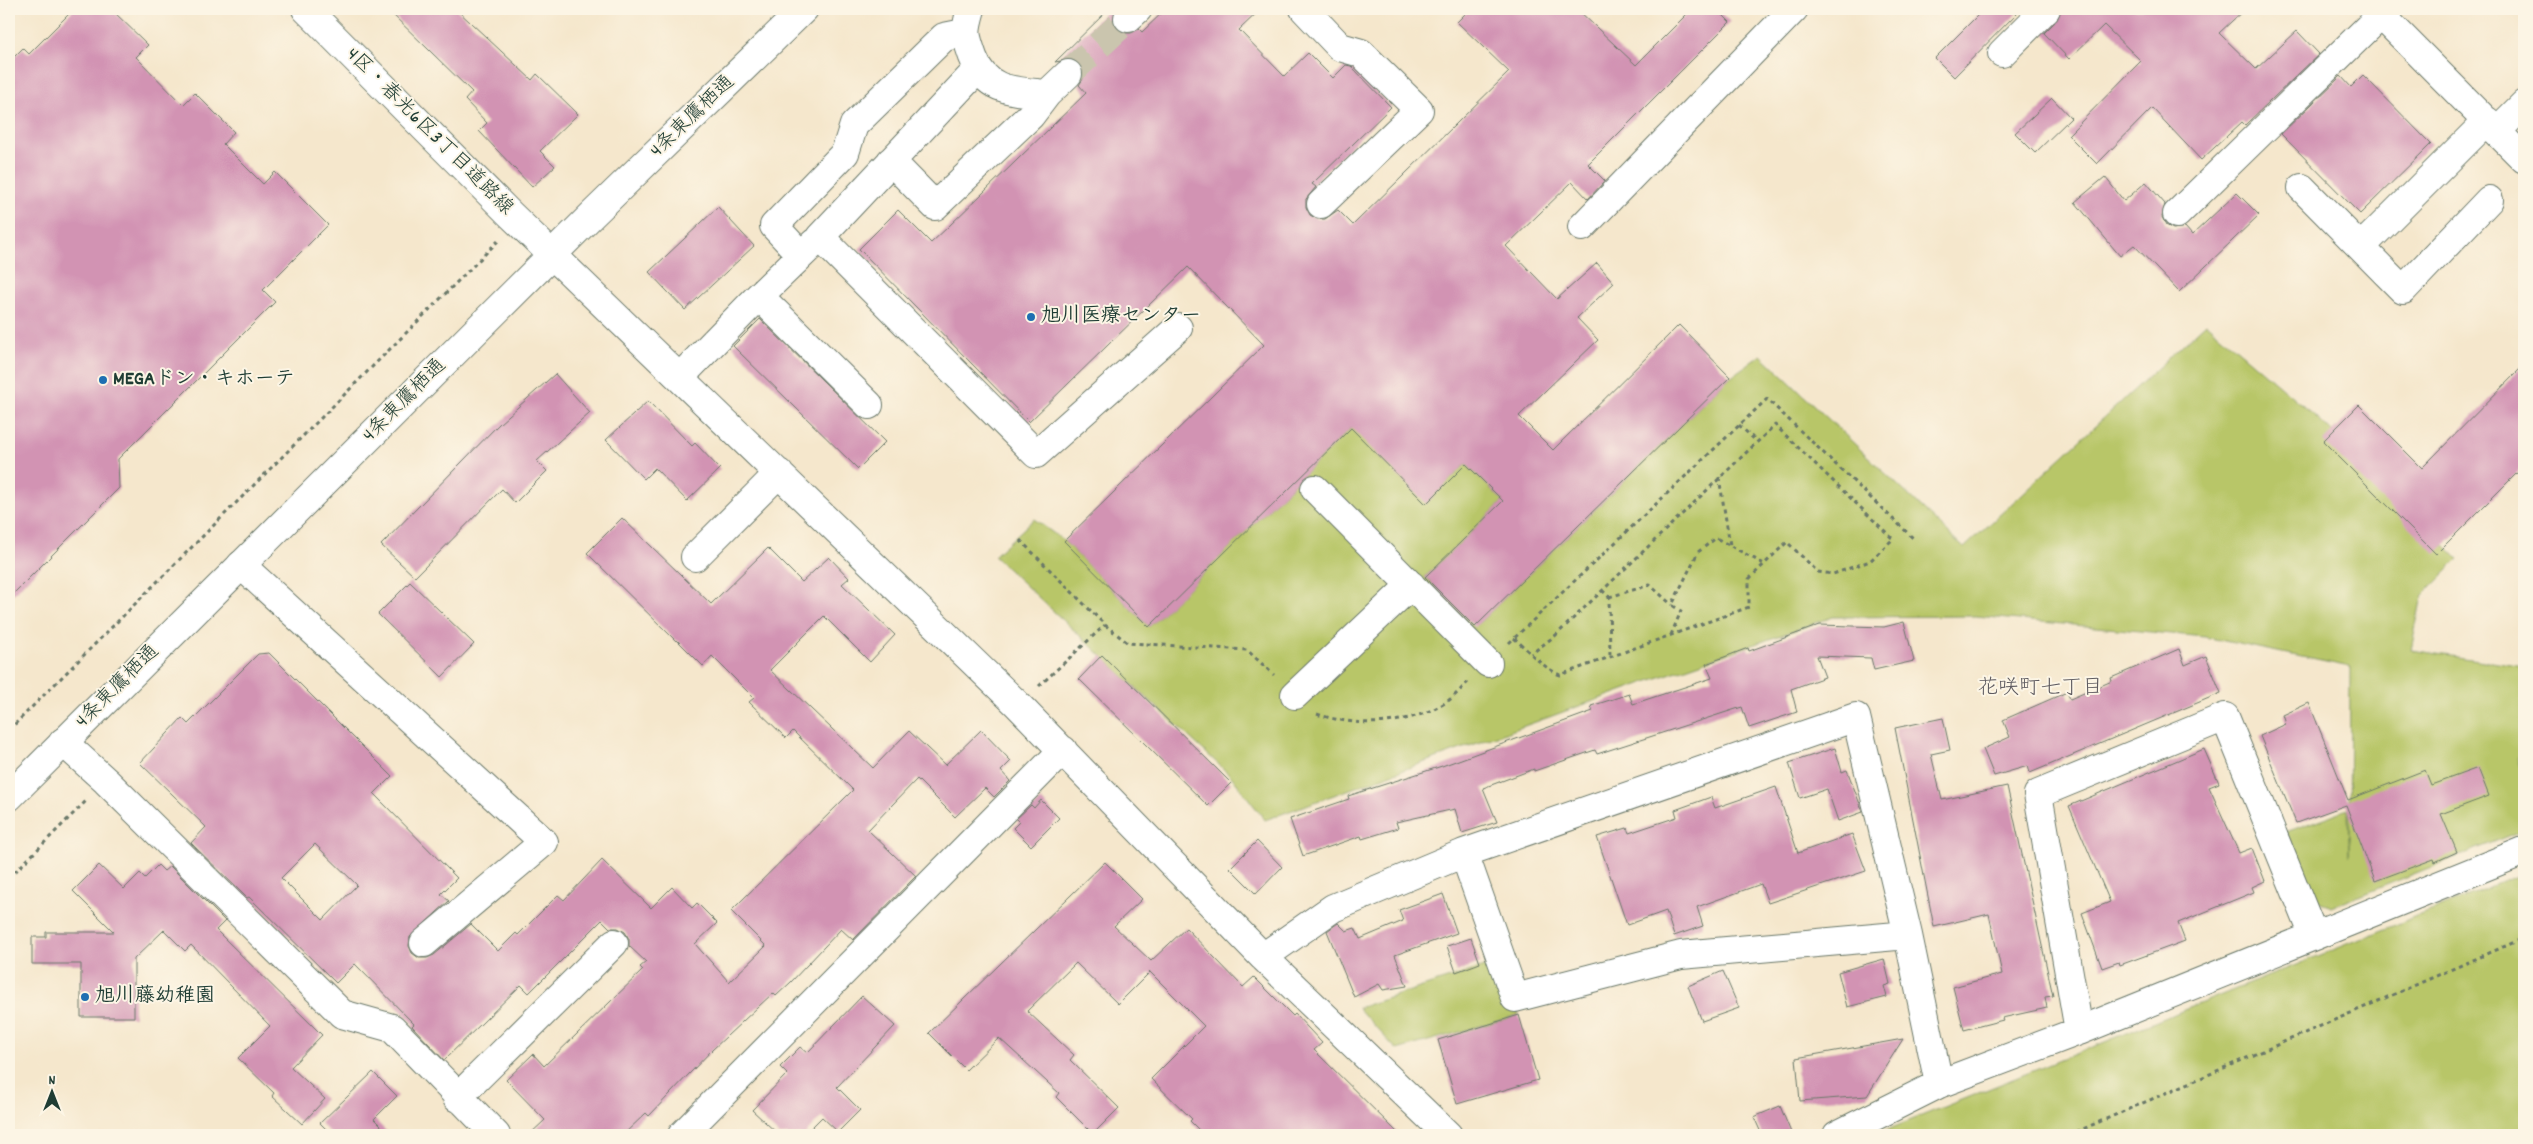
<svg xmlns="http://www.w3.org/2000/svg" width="2533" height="1144" viewBox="0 0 2533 1144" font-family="Dekko,'Klee One',sans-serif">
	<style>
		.green { fill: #b8c668; stroke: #6c824e }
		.building { fill: #d293b3; fill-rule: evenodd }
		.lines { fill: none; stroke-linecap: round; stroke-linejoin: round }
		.minor-tunnel { stroke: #cac5ae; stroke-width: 28; stroke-dasharray: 28 14; stroke-linecap: butt }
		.minor-casing { stroke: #6a7869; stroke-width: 30 }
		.highway-casing { stroke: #6a7869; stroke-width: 30 }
		.path { stroke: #6a7869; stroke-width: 3; stroke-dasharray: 4 4; stroke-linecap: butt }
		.minor { stroke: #fff; stroke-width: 28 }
		.highway { stroke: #fff; stroke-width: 28 }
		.poi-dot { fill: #1f6fb2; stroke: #fcf5e5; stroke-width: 2 }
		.labels { text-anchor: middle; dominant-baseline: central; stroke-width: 4; stroke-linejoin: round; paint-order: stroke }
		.street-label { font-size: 20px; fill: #1f3d34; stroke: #fcf5e5 }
		.poi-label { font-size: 20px; font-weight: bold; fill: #1f3d34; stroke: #fcf5e5; text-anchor: start }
		.neighbourhood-label { font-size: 21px; fill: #5e5b60; stroke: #fcf5e5 }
	</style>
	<rect width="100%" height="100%" fill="#fcf5e5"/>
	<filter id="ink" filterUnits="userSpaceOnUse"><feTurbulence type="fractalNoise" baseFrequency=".02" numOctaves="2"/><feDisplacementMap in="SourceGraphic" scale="10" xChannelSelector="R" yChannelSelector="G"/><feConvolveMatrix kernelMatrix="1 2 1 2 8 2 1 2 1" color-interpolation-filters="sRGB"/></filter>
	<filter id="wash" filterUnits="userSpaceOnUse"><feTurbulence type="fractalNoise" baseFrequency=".0096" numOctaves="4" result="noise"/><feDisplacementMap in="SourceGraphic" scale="20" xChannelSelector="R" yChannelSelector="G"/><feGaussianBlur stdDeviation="1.12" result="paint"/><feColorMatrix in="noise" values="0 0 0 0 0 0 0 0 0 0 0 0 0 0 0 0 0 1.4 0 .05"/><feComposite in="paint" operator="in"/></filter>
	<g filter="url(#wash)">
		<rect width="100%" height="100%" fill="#f5e7cc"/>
		<path class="green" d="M2206 323 2323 423 2459 559 2422 596 2411 650 2524 667V754L2518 758 2524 773V830L2331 907 2316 899 2286 832 2348 809 2349 856 2350 667 2205 637 1976 616 1833 617 1657 678 1265 820 1231 776 994 556 1034 519 1064 541 1149 627 1363 416 1426 503 1466 464 1503 501 1425 577 1474 628 1730 377 1761 355 1964 548Z
			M2524 873V1135H1878L1894 1127Z
			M1502 961 1519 1015 1397 1050 1358 1008Z"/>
		<g id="blocks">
			<path class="building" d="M74 9H111L148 45 136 57 183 105 195 93 234 132 223 144 263 184 275 172 328 225 263 290 275 302 118 459 119 488 9 598V62L23 48 29 54Z
				M387 9H456L532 80 537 74 578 114 540 151 555 166 532 187 479 131 487 123 465 100 472 92Z
				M1109 9H1116L1113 21 1116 28 1123 33H1131L1139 29 1142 32 1166 9H1261L1239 30 1284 76 1308 53 1333 78 1346 65 1351 66 1391 107 1312 184 1316 187 1306 199V207L1310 215 1317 219H1325L1338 210 1353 225 1509 72 1457 22 1470 9H1577L1636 65 1692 9H1717L1730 22 1588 164 1605 181 1588 199 1572 182 1506 246 1557 299 1597 263 1614 283 1577 318 1598 340 1519 416 1553 450 1679 325 1730 377 1475 627 1425 577 1503 501 1466 464 1426 504 1351 428 1149 627 1064 541 1264 345 1188 267 1029 422 859 249 898 210 931 243 949 226 1086 93 1079 85 1083 79V71L1079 63 1072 59 1055 62Z
				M1984 9H2024H2021L1954 77 1935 58Z
				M2061 9H2245L2219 33 2256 69 2297 31 2319 54 2245 125 2242 122 2201 160 2152 108 2097 164 2068 135 2141 61 2104 25 2069 59 2044 33 2057 20Z
				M2363 75 2431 144 2360 214 2281 134 2341 76 2351 87Z
				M2052 98 2071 118 2035 153 2015 133Z
				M2105 177 2124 201 2146 182 2165 204 2162 217 2166 225 2173 229 2185 227 2192 235 2237 193 2259 215 2179 292 2134 245 2120 256 2075 202Z
				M718 207 754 246 685 310 649 272Z
				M760 319 885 442 858 469 733 346Z
				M2524 365V466L2436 554 2323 441 2359 405 2422 468Z
				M555 374 590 413 537 461 547 471 515 503 502 489 415 577 381 545 499 424Z
				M648 401 692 446 695 443 720 469 687 501 655 468 644 479 606 440Z
				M622 518 711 604 768 548 802 582 829 557 849 578 842 584 895 635 870 662 824 616 770 670 873 768 909 731 945 765 981 730 1011 761 1001 771 1010 781 994 797 985 788 955 817 917 779 868 830 916 876 853 940 841 929 791 982 776 996 773 993 712 1050 649 1116 646 1113 623 1135H529L545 1120 506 1080 533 1054 544 1066 643 970 640 967 646 962 629 946V939L625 932 618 928H610L602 920 529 993 521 985 444 1060 412 1026 414 1024 355 964 336 983 249 897 247 898 191 843 206 827 140 763 182 718 188 724 258 654 269 653 392 776 374 794 457 878 441 894 449 901 410 937 409 946 412 953 419 958H427L434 955 471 924 498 951 516 933 518 935 558 895 564 900 602 860 651 908 672 887 692 908 697 903 717 923 695 944 729 982 766 946 731 911 853 790 793 731 786 738 749 702 754 698 712 656 703 666 677 640 676 641 587 553ZM315 844 357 885 323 920 281 878Z
				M410 582 474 644 442 677 378 614Z
				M1904 622 1914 661 1874 670 1871 658 1817 656 1825 677 1791 689 1797 712 1749 728 1742 707 1597 754 1595 750 1534 771V769L1483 788 1497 822 1462 833 1455 809 1396 822 1398 828 1362 839 1361 836 1303 856 1290 819 1349 799 1348 796 1442 766 1593 711 1591 706 1629 694 1633 704 1712 678 1706 664 1748 648 1749 651 1820 625 1884 627Z
				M2179 649 2185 665 2206 656 2221 693 2030 773 2028 766 1994 776 1983 749 2010 737 2003 720 2067 692 2070 699 2112 681 2111 678Z
				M1102 655 1231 783 1208 806 1079 679Z
				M2309 703 2348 800 2425 770 2431 785 2478 768 2489 796 2441 814 2457 852 2435 862 2434 859 2375 881 2346 805 2296 823 2260 736 2286 724 2283 715Z
				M1943 718 1950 750 1931 754 1942 800 2007 786 2053 996 2045 997 2047 1008 2002 1018 2003 1020 1964 1030 1953 987 2002 974 1989 914 1934 927 1895 728Z
				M1835 748 1842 772 1847 770 1863 812 1838 821 1827 789 1800 798 1789 763Z
				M2204 749 2219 783 2209 787 2239 853 2252 848 2265 881 2252 887 2254 892 2178 923 2185 941 2120 965 2119 962 2102 968 2082 913 2110 902 2069 806Z
				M1776 787 1798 853 1852 834 1866 871 1768 903 1761 884 1697 907 1703 926 1674 936 1666 911 1627 925 1597 837 1627 828 1629 833 1677 817 1675 810 1711 797 1715 808Z
				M1041 800 1059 818 1031 846 1013 828 1019 822 1016 819 1031 805 1034 808Z
				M1257 841 1282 867 1256 894 1230 868Z
				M1105 862 1142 899 1114 926 1151 961 1186 928 1243 987 1254 977 1293 1016 1295 1014 1322 1043 1314 1050 1400 1135H1204L1190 1121 1192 1119 1151 1079 1204 1026 1150 972 1118 1004 1076 963 1027 1011 1074 1055 1070 1060 1119 1108 1093 1134 1056 1097 1059 1093 999 1038 966 1070 929 1033Z
				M99 865 124 889 140 873 145 878 158 865 164 871 170 866 225 921 216 930 322 1035 291 1067 325 1099 302 1124 272 1096 274 1093 238 1058 270 1026 191 945 185 951 164 930 134 959V1017H81V964H32V937H46V932H114L73 891Z
				M1443 894 1457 933 1395 955 1407 986 1383 990 1379 984 1354 997 1327 931 1338 923 1346 931 1355 928 1360 939 1403 921 1399 910Z
				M1471 938 1480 963 1456 972 1447 946Z
				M1884 959 1890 984 1884 986 1887 997 1847 1007 1838 972Z
				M1723 971 1739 1008 1702 1021 1688 986Z
				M862 996 895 1026 837 1087 860 1110 838 1132 822 1117 804 1135H779L752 1110 787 1074 780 1067 800 1047 807 1053Z
				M1519 1015 1538 1080 1457 1104 1438 1040Z
				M1903 1039 1867 1096 1800 1101 1796 1058Z
				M373 1072 397 1096 374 1119 390 1135H332L320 1123Z
				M1780 1106 1792 1135H1762L1754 1117Z"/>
		</g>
	</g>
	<g filter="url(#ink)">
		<use href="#blocks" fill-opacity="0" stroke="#6a7869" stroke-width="1"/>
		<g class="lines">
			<path class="minor-tunnel" d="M1068 74 1128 18"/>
			<g class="minor-casing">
				<path id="minor" d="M306 9 510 214 1018 705 1263 957 1448 1135
					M971 9C964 33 965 34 973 57 986 92 1014 91 1047 94L1068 74
					M1304 9 1340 47 1361 53 1419 110 1321 204
					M2375 9 2524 159
					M1128 18 1138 9
					M2002 53 2046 9
					M978 69 820 237 1036 454 1178 328
					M2497 131 2524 104
					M891 161 935 206 1031 115 1047 94
					M2302 188 2403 290 2489 200
					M2177 214 2381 15
					M1582 227 1794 9
					M2361 247 2487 121
					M801 255 774 226 845 153 854 125 944 37 964 33
					M759 296 814 243
					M680 377 759 296 869 405
					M1315 489 1488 663
					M695 557 779 473
					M241 565 544 842 424 943
					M1295 695 1411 585
					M63 742 106 781 342 1014 392 1028 496 1135
					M1464 853 1515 998 1681 955 1908 935
					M1263 957 1333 908 1464 853 1856 717 1908 935 1939 1084
					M2079 1031 2038 794 2225 717 2314 936
					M457 1098 614 943
					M682 1135 1063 750
					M1837 1135 1939 1084 2079 1031 2524 851"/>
			</g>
			<g class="highway-casing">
				<path id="highway" d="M9 797 593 214 804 9"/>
			</g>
			<path class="path" d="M1739 425 1756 441
				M1719 477 1730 545
				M1020 540 1105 625 1128 643 1247 650 1274 675
				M1602 590 1609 597 1610 658
				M1609 597 1650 585 1672 605
				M1671 635 1681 611 1672 605 1698 552 1716 538 1764 564
				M1514 638C1529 651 1542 667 1560 675L1749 607V579L1787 542 1818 572 1833 574 1870 561 1893 539 1775 425 1556 635 1531 654
				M1509 643 1767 399 1914 539
				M1039 686 1105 625
				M1317 714C1358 728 1407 726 1445 703 1453 698 1461 689 1468 682
				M9 730 498 241
				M9 878 86 801
				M2069 1135 2524 938"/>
			<use href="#minor" class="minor"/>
			<use href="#highway" class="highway"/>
		</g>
	</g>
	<g class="poi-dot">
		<circle cx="1031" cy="317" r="5"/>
		<circle cx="103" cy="380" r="5"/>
		<circle cx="85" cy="997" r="5"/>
	</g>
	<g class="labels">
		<g class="street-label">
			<text transform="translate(693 117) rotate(-44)">4条東鷹栖通</text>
			<text transform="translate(429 132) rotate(45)">4区・春光6区3丁目道路線</text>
			<text transform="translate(405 401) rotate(-45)">4条東鷹栖通</text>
			<text transform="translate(118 687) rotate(-45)">4条東鷹栖通</text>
		</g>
		<g class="poi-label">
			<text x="1041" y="317">旭川医療センター</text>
			<text x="113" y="380">MEGAドン・キホーテ</text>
			<text x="95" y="997">旭川藤幼稚園</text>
		</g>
		<g class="neighbourhood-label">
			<text x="2040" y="689">花咲町七丁目</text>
		</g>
	</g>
	<rect width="2533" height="1144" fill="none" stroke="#fcf5e5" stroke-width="30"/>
	<g transform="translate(52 1092)" stroke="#fcf5e5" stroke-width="4" paint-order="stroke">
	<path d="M0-4L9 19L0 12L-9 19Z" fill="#1f3d34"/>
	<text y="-8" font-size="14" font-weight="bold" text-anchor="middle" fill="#1f3d34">N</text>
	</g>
</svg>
